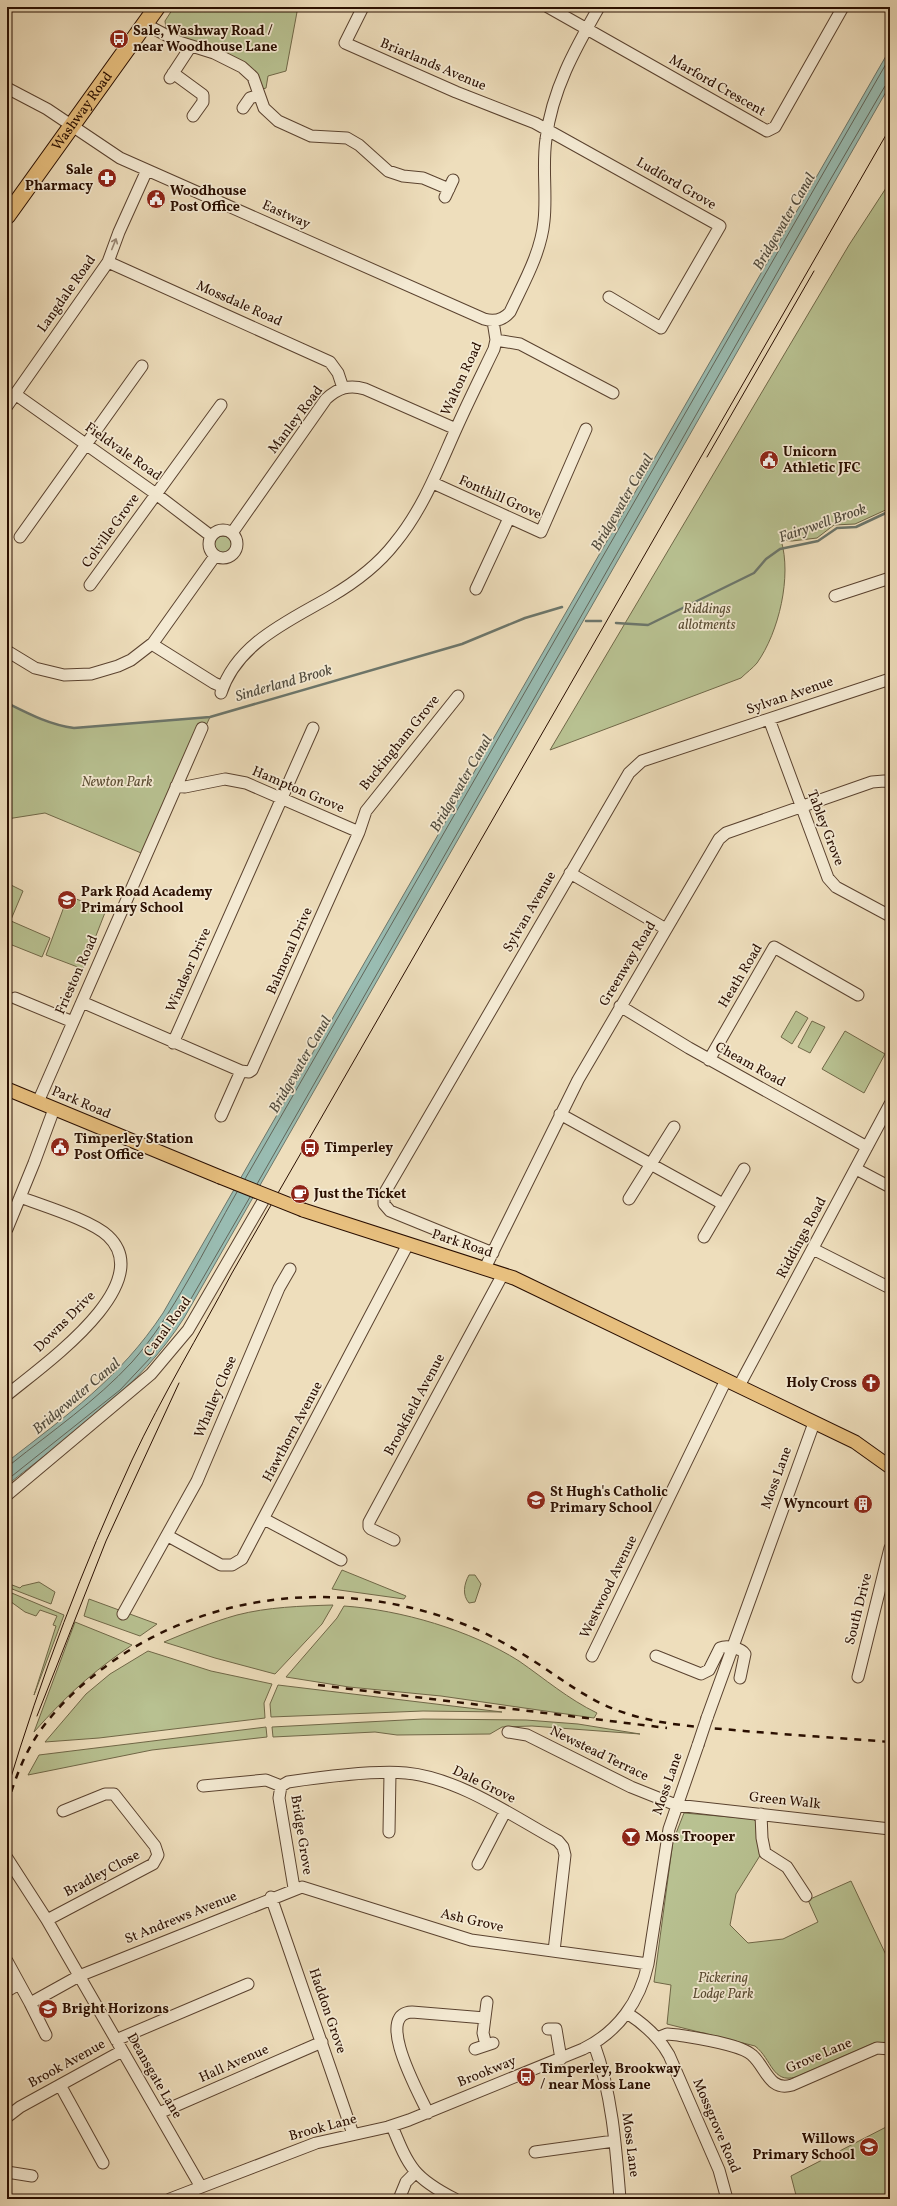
<svg xmlns="http://www.w3.org/2000/svg" width="897" height="2206" viewBox="0 0 897 2206" font-family="Vollkorn,serif">
	<style>
		.green { fill: #b8c191; stroke: #706848 }
		.water { fill: #99bcb2; stroke: #6c766b }
		.lines { fill: none; stroke-linecap: round; stroke-linejoin: round }
		.shore { stroke: #616559; stroke-width: 1 }
		.stream { stroke: #6c766b; stroke-width: 2.5 }
		.minor-casing { stroke: #5a422f; stroke-width: 13 }
		.major-casing { stroke: #290e00; stroke-width: 15 }
		.highway-casing { stroke: #290e00; stroke-width: 18 }
		.minor { stroke: #f4ead3; stroke-width: 11 }
		.major { stroke: #e7bf7e; stroke-width: 13 }
		.highway { stroke: #e7bf7e; stroke-width: 16 }
		.tram { stroke: #290e00; stroke-width: 1 }
		.rail { stroke: #290e00; stroke-width: 2.5; stroke-dasharray: 7 7; stroke-linecap: butt }
		.minor-bridge-casing { stroke: #5a422f; stroke-width: 13; stroke-linecap: butt }
		.major-bridge-casing { stroke: #290e00; stroke-width: 15; stroke-linecap: butt }
		.minor-bridge { stroke: #f4ead3; stroke-width: 11 }
		.major-bridge { stroke: #e7bf7e; stroke-width: 13 }
		.oneway { stroke: #998774 }
		.labels { text-anchor: middle; dominant-baseline: central; stroke-width: 3.5; stroke-linejoin: round; paint-order: stroke }
		.poi-label { font-size: 14px; font-weight: bold; fill: #290e00; stroke: #f4ead3; text-anchor: start }
		.street-label { font-size: 14px; fill: #290e00; stroke: #f4ead3 }
		.park-label { font-size: 14px; font-style: italic; fill: #5b4d33; stroke: #f4ead3 }
		.water-label { font-size: 15px; font-style: italic; fill: #504b3e; stroke: #f4ead3 }
	</style>
	<rect width="100%" height="100%" fill="#eedebc"/>
	<filter id="stains"><feTurbulence type="fractalNoise" baseFrequency=".005" numOctaves="4"/><feColorMatrix values="0 0 0 0 .2 0 0 0 0 .09 0 0 0 0 .02 0 0 0 .5 -.17"/></filter>
	<radialGradient id="worn" r=".72"><stop offset=".6" stop-color="#630" stop-opacity="0"/><stop offset="1" stop-color="#630" stop-opacity=".3"/></radialGradient>
	<path class="green" d="M174 7H287L297 12 286 71 268 76 266 88 260 90 252 70 178 37 166 29 165 21Z
		M888 185 890 508 855 524 834 525 817 538 792 541 781 540C792 576 779 632 757 663 753 668 746 673 741 678L550 750 849 245Z
		M214 545a9 9 0 1 1 18 0a9 9 0 1 1-18 0Z
		M7 703C29 714 50 725 74 728L210 717 146 855 45 813 7 819Z
		M7 883 23 891 7 929Z
		M68 896 106 910 83 969 46 955Z
		M11 921 50 938 42 957 7 943V931Z
		M796 1011 808 1018 792 1044 781 1037Z
		M812 1021 825 1027 810 1053 798 1047Z
		M845 1031 885 1054 864 1093 822 1069Z
		M342 1570 406 1596 404 1599 332 1589Z
		M469 1575H475L481 1584 475 1602 469 1603C462 1595 464 1584 469 1575Z
		M39 1582 55 1592 51 1604 7 1587V1583L20 1588 22 1586Z
		M7 1591 64 1615 34 1695 56 1626 53 1625 57 1616 40 1610 36 1616 25 1612 7 1599Z
		M89 1599 157 1624 140 1636 84 1616Z
		M333 1605 322 1624 275 1674 215 1658 164 1642C188 1632 212 1622 237 1615 268 1607 301 1606 333 1605Z
		M344 1606C401 1610 470 1630 519 1661 545 1679 568 1699 597 1713L594 1718 441 1696 349 1687 286 1677 337 1618Z
		M75 1622 132 1645C91 1673 67 1695 34 1732Z
		M148 1651 211 1671 272 1684 264 1703 265 1718 99 1738 45 1742 86 1694 110 1674Z
		M278 1685 502 1712 423 1711 271 1717 270 1704Z
		M423 1719 526 1720 578 1724 640 1734 532 1726 502 1727 490 1734 397 1735 375 1732 273 1737 272 1727Z
		M266 1727 267 1737 152 1750 28 1775 39 1755Z
		M684 1813 753 1819 757 1823 761 1854 736 1894 730 1925 748 1943 783 1939 818 1922 808 1900 851 1881 887 1957 890 1982V2042L874 2043 796 2077C772 2084 772 2059 755 2046L667 2024 671 1985 654 1982 673 1841Z
		M890 2125V2197L888 2199H797L791 2176Z"/>
	<path class="water" d="M890 49V85L184 1318C140 1388 71 1434 7 1485V1462C67 1415 120 1378 163 1313Z"/>
	<g class="lines">
		<path class="shore" d="M245 1179 890 57
			M257 1184 829 182 885 86 890 84
			M7 1465 11 1464C52 1431 96 1401 132 1362 173 1316 206 1246 237 1192
			M7 1480 120 1390 153 1355 181 1316 250 1197"/>
		<path class="stream" d="M586 621H601
			M616 623 648 625 754 573 766 559 780 549 818 541 837 528 856 527 890 511
			M7 703C29 714 50 725 74 728L210 717 462 644 525 618 562 607"/>
		<g class="minor-casing">
			<path id="minor" d="M363 7 345 43 456 92 535 123 720 226 661 328 609 297
				M548 7 767 131 775 127 843 7
				M145 24 179 42 214 53 242 67 253 77 264 108 278 121 311 136 347 138 359 145 388 171 403 176 423 178 449 189
				M173 73 203 95V102L193 116
				M170 78 191 46
				M7 88 47 109 120 158 484 319C494 322 503 320 510 312 523 284 541 253 544 221 547 194 542 166 546 139 552 90 575 49 599 7
				M243 108 250 98 259 95
				M445 197 453 180
				M108 262 330 362 338 373 343 388
				M496 340 520 344 613 393
				M15 394 156 494 211 536
				M7 406 108 262 119 232 147 170
				M433 483 541 532 586 429
				M209 544a14 14 0 1 1 28 0a14 14 0 1 1-28 0Z
				M232 533 326 399C338 388 349 384 365 389L456 429
				M20 537 142 366
				M90 585 221 405
				M476 589 509 518
				M835 596 890 578
				M153 643 155 646 214 683 223 687
				M7 651 35 668 64 675 91 674 118 666 131 660 153 643 215 556
				M221 693C237 643 289 621 330 597 354 583 378 565 395 543 423 509 438 469 456 429 468 402 481 376 494 349L496 340 493 321
				M769 719 828 878 836 887 890 916
				M176 786 185 787 225 779 246 783 359 832
				M570 873 666 929
				M15 998 73 1022
				M82 1002 241 1071 249 1072 252 1070 359 832 366 811 458 696
				M620 1006 689 1048 867 1147
				M173 1043 313 728
				M709 1060 774 947 858 995
				M38 1102 202 728
				M560 1114 723 1204
				M221 1116 241 1071
				M856 1169 890 1187
				M629 1199 674 1127
				M7 1229 34 1163 54 1109
				M704 1237 744 1169
				M813 1249 890 1288
				M493 1253 390 1211 384 1204V1194L629 773 642 761 890 679
				M485 1268 578 1080 719 839 726 833 872 782 884 781 890 782
				M739 1386 890 1104
				M7 1395C39 1368 160 1285 108 1236 91 1220 43 1206 20 1197
				M7 1495 151 1374 188 1330 266 1196
				M264 1519 341 1560
				M168 1536 221 1565H232L242 1559 408 1244
				M394 1540 371 1529 369 1527V1522L503 1274
				M123 1614 197 1481 279 1288 290 1269
				M592 1656 726 1380
				M656 1656 701 1674 709 1670 720 1648C727 1645 741 1648 745 1654L740 1678
				M858 1677 890 1548
				M707 1718 814 1423
				M508 1732 527 1735 631 1787 676 1805 890 1829
				M203 1786 266 1780 281 1786
				M281 1786 288 1782C322 1777 373 1770 406 1773 459 1778 512 1816 558 1841L563 1847 565 1855 554 1951
				M281 1786 279 1798 294 1888
				M761 1814 762 1838 765 1853 787 1867 806 1896
				M389 1832 390 1773
				M7 1858 47 1920 201 2187
				M478 1864 505 1812
				M271 1897 353 2134
				M47 1920 153 1864 158 1855 155 1846 114 1794H105L63 1811
				M7 1961 30 2003
				M7 1991 19 1984
				M627 2013C644 2024 659 2037 669 2055L719 2170 727 2199
				M548 2029H556L561 2059
				M46 2035 30 2003 34 2001 79 1976 302 1887 471 1940 648 1964
				M657 2038 667 2034 678 2035C696 2038 740 2044 752 2055 766 2067 769 2092 792 2085L877 2048 890 2049
				M116 2040 248 1984
				M594 2044C612 2093 616 2147 620 2199
				M486 2045 483 2033 487 2002
				M475 2049 493 2043
				M60 2085 103 2163
				M159 2113 322 2042
				M428 2113C421 2097 373 2013 412 2012L485 2018
				M7 2117 20 2107 122 2051
				M392 2126C409 2168 414 2178 455 2199
				M535 2152 614 2141
				M7 2172 32 2176
				M170 2199 316 2143 388 2127 409 2120 583 2049C618 2032 640 2001 648 1964L669 1829 698 1745
				M399 2199 406 2182 415 2173"/>
		</g>
		<g class="major-casing">
			<path id="major" d="M7 1089 220 1177
				M303 1210 514 1278 855 1442 890 1467"/>
		</g>
		<g class="highway-casing">
			<g id="highway">
				<path id="s1" d="M7 216 157 7"/>
			</g>
		</g>
		<use href="#minor" class="minor"/>
		<use href="#major" class="major"/>
		<use href="#highway" class="highway"/>
		<path class="tram" d="M707 457 814 271
			M37 1716 106 1541 179 1383
			M7 1790C41 1677 83 1566 132 1460 162 1396 199 1335 232 1273L890 128"/>
		<path class="rail" d="M318 1685 667 1728
			M7 1805C15 1779 24 1754 40 1731 60 1703 87 1679 116 1659 217 1590 344 1580 458 1622 483 1631 507 1644 529 1658 561 1678 589 1702 625 1713 664 1726 704 1727 744 1731 793 1735 841 1738 890 1742"/>
		<g class="minor-bridge-casing">
			<path id="minor-bridge" d="M698 1745 707 1718"/>
		</g>
		<g class="major-bridge-casing">
			<path id="major-bridge" d="M220 1177 303 1210"/>
		</g>
		<use href="#minor-bridge" class="minor-bridge"/>
		<use href="#major-bridge" class="major-bridge"/>
	</g>
	<defs><path id="oneway-shaft" d="M-6 0H5M1.5-3L5.5 0L1.5 3" fill="none" stroke-width="1.6" stroke-linecap="round" stroke-linejoin="round"/></defs>
	<use class="oneway" href="#oneway-shaft" transform="translate(114 244) rotate(-68)"/>
	<defs>
		<g id="bus-disc" transform="scale(1)"><circle r="9.5" fill="#8f2418" stroke="#f4ead3"/><path d="M-5-6H5V4H4V6H2V4H-2V6H-4V4H-5ZM-3.5-4V0h7V-4ZM-3.5 1.2v1.5H-2V1.2ZM2 1.2v1.5H3.5V1.2Z" fill="#fff"/></g>
		<g id="pharmacy-disc" transform="scale(1)"><circle r="9.5" fill="#8f2418" stroke="#f4ead3"/><path d="M-2-6h4v4h4v4h-4v4h-4v-4h-4v-4h4Z" fill="#fff"/></g>
		<g id="civic-disc" transform="scale(1)"><circle r="9.5" fill="#8f2418" stroke="#f4ead3"/><path d="M-.6-6.5H3V-4.5H.6V-3L4-1V1h2V6H-6V1h2V-1L-.6-3ZM-1.2 2.5V6h2.4V2.5Z" fill="#fff"/></g>
		<g id="school-disc" transform="scale(1)"><circle r="9.5" fill="#8f2418" stroke="#f4ead3"/><path d="M0-5L7-2L0 1L-7-2ZM-4 1L0 2.5L4 1V4Q0 6-4 4Z" fill="#fff"/></g>
		<g id="cafe-disc" transform="scale(1)"><circle r="9.5" fill="#8f2418" stroke="#f4ead3"/><path d="M-5.5-4.5H6V0H3Q3 3.5 0 3.5H-2.5Q-5.5 3.5-5.5 0ZM3-3.2v2h1.7v-2ZM-6 4.5H4V6H-6Z" fill="#fff"/></g>
		<g id="church-disc" transform="scale(1)"><circle r="9.5" fill="#8f2418" stroke="#f4ead3"/><path d="M-1.2-6h2.4v3.5h3.3v2.4h-3.3V6h-2.4V-.1h-3.3v-2.4h3.3Z" fill="#fff"/></g>
		<g id="building-disc" transform="scale(1)"><circle r="9.5" fill="#8f2418" stroke="#f4ead3"/><path d="M-4-6H4V6H1V3H-1V6H-4ZM-2.5-4.3h1.7v1.8h-1.7ZM.8-4.3h1.7v1.8H.8ZM-2.5-1h1.7V.8h-1.7ZM.8-1h1.7V.8H.8Z" fill="#fff"/></g>
		<g id="bar-disc" transform="scale(1)"><circle r="9.5" fill="#8f2418" stroke="#f4ead3"/><path d="M-6-5H6L.8 .8V4.5H3.5V6h-7V4.5H-.8V.8Z" fill="#fff"/></g>
	</defs>
	<g fill-rule="evenodd">
		<use href="#bus-disc" x="119" y="39"/>
		<use href="#pharmacy-disc" x="107" y="178"/>
		<use href="#civic-disc" x="156" y="199"/>
		<use href="#civic-disc" x="769" y="460"/>
		<use href="#school-disc" x="67" y="900"/>
		<use href="#civic-disc" x="60" y="1147"/>
		<use href="#bus-disc" x="310" y="1148"/>
		<use href="#cafe-disc" x="300" y="1194"/>
		<use href="#church-disc" x="871" y="1383"/>
		<use href="#school-disc" x="536" y="1500"/>
		<use href="#building-disc" x="863" y="1504"/>
		<use href="#bar-disc" x="631" y="1837"/>
		<use href="#school-disc" x="48" y="2009"/>
		<use href="#bus-disc" x="526" y="2077"/>
		<use href="#school-disc" x="869" y="2147"/>
	</g>
	<g class="labels">
		<g class="poi-label">
			<text x="133" y="31">Sale, Washway Road /<tspan x="133" dy="16">near Woodhouse Lane</tspan></text>
			<text x="93" y="170" text-anchor="end">Sale<tspan x="93" dy="16">Pharmacy</tspan></text>
			<text x="170" y="191">Woodhouse<tspan x="170" dy="16">Post Office</tspan></text>
			<text x="783" y="452">Unicorn<tspan x="783" dy="16">Athletic JFC</tspan></text>
			<text x="81" y="892">Park Road Academy<tspan x="81" dy="16">Primary School</tspan></text>
			<text x="74" y="1139">Timperley Station<tspan x="74" dy="16">Post Office</tspan></text>
			<text x="324" y="1148">Timperley</text>
			<text x="314" y="1194">Just the Ticket</text>
			<text x="857" y="1383" text-anchor="end">Holy Cross</text>
			<text x="550" y="1492">St Hugh's Catholic<tspan x="550" dy="16">Primary School</tspan></text>
			<text x="849" y="1504" text-anchor="end">Wyncourt</text>
			<text x="645" y="1837">Moss Trooper</text>
			<text x="62" y="2009">Bright Horizons</text>
			<text x="540" y="2069">Timperley, Brookway<tspan x="540" dy="16">/ near Moss Lane</tspan></text>
			<text x="855" y="2139" text-anchor="end">Willows<tspan x="855" dy="16">Primary School</tspan></text>
		</g>
		<g class="street-label">
			<text transform="translate(433 65) rotate(23)">Briarlands Avenue</text>
			<text transform="translate(717 86) rotate(30)">Marford Crescent</text>
			<text stroke="none"><textPath href="#s1" startOffset="129">Washway Road</textPath></text>
			<text transform="translate(676 184) rotate(30)">Ludford Grove</text>
			<text transform="translate(286 215) rotate(24)">Eastway</text>
			<text transform="translate(67 294) rotate(-55)">Langdale Road</text>
			<text transform="translate(239 304) rotate(24)">Mossdale Road</text>
			<text transform="translate(462 379) rotate(-65)">Walton Road</text>
			<text transform="translate(296 420) rotate(-53)">Manley Road</text>
			<text transform="translate(123 452) rotate(35)">Fieldvale Road</text>
			<text transform="translate(500 498) rotate(24)">Fonthill Grove</text>
			<text transform="translate(111 531) rotate(-54)">Colville Grove</text>
			<text transform="translate(790 696) rotate(-19)">Sylvan Avenue</text>
			<text transform="translate(400 743) rotate(-51)">Buckingham Grove</text>
			<text transform="translate(298 790) rotate(23)">Hampton Grove</text>
			<text transform="translate(825 828) rotate(69)">Tabley Grove</text>
			<text transform="translate(530 912) rotate(-60)">Sylvan Avenue</text>
			<text transform="translate(290 951) rotate(-66)">Balmoral Drive</text>
			<text transform="translate(628 964) rotate(-59)">Greenway Road</text>
			<text transform="translate(189 970) rotate(-66)">Windsor Drive</text>
			<text transform="translate(77 975) rotate(-66)">Frieston Road</text>
			<text transform="translate(741 976) rotate(-59)">Heath Road</text>
			<text transform="translate(750 1065) rotate(29)">Cheam Road</text>
			<text transform="translate(81 1103) rotate(23)">Park Road</text>
			<text transform="translate(802 1238) rotate(-62)">Riddings Road</text>
			<text transform="translate(462 1244) rotate(18)">Park Road</text>
			<text transform="translate(65 1322) rotate(-45)">Downs Drive</text>
			<text transform="translate(168 1327) rotate(-54)">Canal Road</text>
			<text transform="translate(216 1397) rotate(-67)">Whalley Close</text>
			<text transform="translate(415 1405) rotate(-62)">Brookfield Avenue</text>
			<text transform="translate(293 1432) rotate(-62)">Hawthorn Avenue</text>
			<text transform="translate(777 1478) rotate(-70)">Moss Lane</text>
			<text transform="translate(609 1587) rotate(-64)">Westwood Avenue</text>
			<text transform="translate(859 1609) rotate(-76)">South Drive</text>
			<text transform="translate(599 1754) rotate(26)">Newstead Terrace</text>
			<text transform="translate(668 1784) rotate(-71)">Moss Lane</text>
			<text transform="translate(484 1785) rotate(26)">Dale Grove</text>
			<text transform="translate(785 1801) rotate(6)">Green Walk</text>
			<text transform="translate(301 1835) rotate(81)">Bridge Grove</text>
			<text transform="translate(102 1874) rotate(-28)">Bradley Close</text>
			<text transform="translate(181 1918) rotate(-22)">St Andrews Avenue</text>
			<text transform="translate(472 1921) rotate(13)">Ash Grove</text>
			<text transform="translate(327 2011) rotate(71)">Haddon Grove</text>
			<text transform="translate(819 2056) rotate(-23)">Grove Lane</text>
			<text transform="translate(67 2064) rotate(-29)">Brook Avenue</text>
			<text transform="translate(234 2064) rotate(-24)">Hall Avenue</text>
			<text transform="translate(487 2072) rotate(-22)">Brookway</text>
			<text transform="translate(154 2076) rotate(60)">Deansgate Lane</text>
			<text transform="translate(716 2126) rotate(67)">Mossgrove Road</text>
			<text transform="translate(323 2128) rotate(-15)">Brook Lane</text>
			<text transform="translate(630 2145) rotate(83)">Moss Lane</text>
		</g>
		<g class="park-label">
			<text x="707" y="609">Riddings<tspan x="707" dy="16">allotments</tspan></text>
			<text x="117" y="782">Newton Park</text>
			<text x="723" y="1978">Pickering<tspan x="723" dy="16">Lodge Park</tspan></text>
		</g>
		<g class="water-label">
			<text transform="translate(785 222) rotate(-60)">Bridgewater Canal</text>
			<text transform="translate(623 503) rotate(-60)">Bridgewater Canal</text>
			<text transform="translate(823 524) rotate(-19)">Fairywell Brook</text>
			<text transform="translate(284 684) rotate(-16)">Sinderland Brook</text>
			<text transform="translate(462 784) rotate(-60)">Bridgewater Canal</text>
			<text transform="translate(301 1065) rotate(-60)">Bridgewater Canal</text>
			<text transform="translate(77 1397) rotate(-40)">Bridgewater Canal</text>
		</g>
	</g>
	<rect width="897" height="2206" fill="none" stroke="#eedebc" stroke-width="24"/>
	<rect x="8" y="8" width="881" height="2190" fill="none" stroke="#290e00" stroke-width="2"/>
	<rect x="12" y="12" width="873" height="2182" fill="none" stroke="#290e00"/>
	<rect width="100%" height="100%" filter="url(#stains)"/>
	<rect width="100%" height="100%" fill="url(#worn)"/>
</svg>
